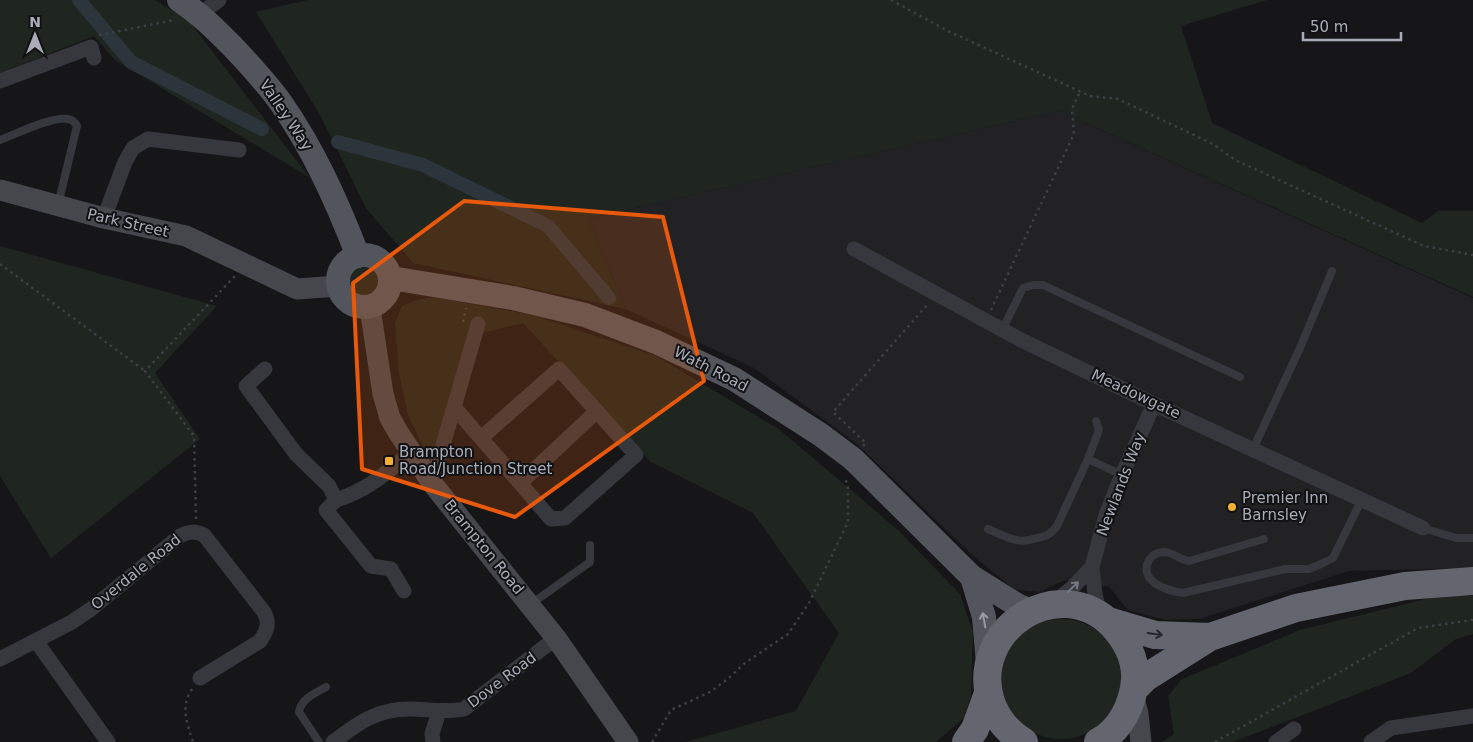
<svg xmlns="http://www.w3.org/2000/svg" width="1473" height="742" viewBox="0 0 1473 742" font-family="'DejaVu Sans',sans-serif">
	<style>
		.built { fill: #222225 }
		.green { fill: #1e261f }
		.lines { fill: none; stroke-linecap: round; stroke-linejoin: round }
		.canal { stroke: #2c353c; stroke-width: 14 }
		.path { stroke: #3d3f44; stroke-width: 2.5; stroke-dasharray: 2.5 4; stroke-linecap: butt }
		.lane { stroke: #37383d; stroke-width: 8 }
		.street { stroke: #37383d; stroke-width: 15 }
		.secondary { stroke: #45474d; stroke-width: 21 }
		.primary { stroke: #53555c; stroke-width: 24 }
		.highway { stroke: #63666e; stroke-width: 28 }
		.oneway { stroke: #757881 }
		.oneway2 { stroke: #979ba6 }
		.oneway3 { stroke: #26262a }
		.marked { fill: #e8590c; fill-opacity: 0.2; stroke: #e8590c; stroke-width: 4; stroke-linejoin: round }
		.poi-dot { fill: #f2b134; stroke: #111113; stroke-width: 2 }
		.labels { text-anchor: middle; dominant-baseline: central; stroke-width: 4; stroke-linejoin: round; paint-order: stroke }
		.street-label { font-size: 15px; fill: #a8adb8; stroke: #111113 }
		.poi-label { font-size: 15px; fill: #a8adb8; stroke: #111113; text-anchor: start }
	</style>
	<rect width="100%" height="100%" fill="#161618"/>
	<path class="built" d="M1059 111 1473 298V568L1349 571 1199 619 1165 620 1128 610 1109 587 1065 580 1039 592 1015 590 971 554 857 444 754 368 626 309 588 219Z"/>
	<path class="green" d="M0 0H155L188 20 310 178 115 60 94 36 0 73Z
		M307 0H1267L1181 26 1212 123 1422 223 1438 211H1473V297L1059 111 588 219 626 309 413 263 366 208 319 113 256 12Z
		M0 246 217 306 155 373 200 439 51 558 0 476Z
		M346 281a18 18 0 1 1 36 0a18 18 0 1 1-36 0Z
		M432 297 533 315 656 356 780 430 898 530 960 594 973 632 971 695 964 718 936 742H686L796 711 839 633 753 513 651 462 523 323 482 333 439 480 408 415 399 373 395 323 402 306 417 300Z
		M1438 596H1473V634L1456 639 1411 673 1233 742H1162L1174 734 1168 696 1182 679 1300 630Z
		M1001 679a60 60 0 1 1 120 0a60 60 0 1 1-120 0Z"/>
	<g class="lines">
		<path class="canal" d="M79 0 131 62 262 129
			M338 142 423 165 548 226 609 298"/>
		<path class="path" d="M891 0 948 31 1090 96 1118 99 1213 144 1235 160 1424 246 1473 255
			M99 35 174 20
			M0 264 145 371
			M991 310 1074 134 1072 109 1080 92
			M463 322 466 308
			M863 446 866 443 833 412 927 305
			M196 519 194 436 145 371 235 276
			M192 689C180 707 187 723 193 742
			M652 742 671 710 710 692 729 678 745 663 788 634 809 603 848 522V488L845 477
			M1215 742 1418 628 1473 620"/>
		<path class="lane" d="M0 140C16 134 52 116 68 119 73 120 75 122 77 126L58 205
			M1002 330 1023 288 1033 285H1043L1240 377
			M1253 449 1300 348 1332 271
			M1088 459 1122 475
			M1423 528 1456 538H1473
			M988 529C1007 537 1017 545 1037 538 1047 536 1051 534 1057 526L1088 459 1099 430 1096 421
			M1264 539 1189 561C1180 560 1173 552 1164 552 1151 552 1142 566 1149 577 1154 586 1173 592 1183 593L1285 569H1309L1321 564 1333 558 1362 499
			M531 604 590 562V545
			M319 742 299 712C301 699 315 693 326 687"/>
		<path class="street" d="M200 14 219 0
			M0 81 91 47 94 58
			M104 218 125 162 133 148 148 139 239 150
			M854 249 1021 340 1154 404 1423 528
			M265 369 246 386 296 454 329 486 336 500
			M454 407 551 519 565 518 636 455 559 369 481 438
			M432 483 478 324
			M520 483 597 411
			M336 500 326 510 371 566 391 569 404 591
			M336 500C366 491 387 473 411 452
			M1053 603 1073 587 1092 567
			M1100 615 1095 594 1092 567 1106 515 1122 475 1154 404
			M36 641 108 742
			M0 659 72 622 91 609 180 536C189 531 195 531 204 535L264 612C270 623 267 631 260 641L200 678
			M333 742C358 723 376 709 410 709 428 709 445 713 464 709L556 638
			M433 742 432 734 439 711
			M1276 742 1294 729
			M1371 742 1391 728 1473 716"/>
		<path class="secondary" d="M0 190 104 218 186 236 297 289 338 286
			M370 308 383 394 390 418 398 432 432 483 556 638 628 742
			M1133 694 1138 714 1141 742"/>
		<path class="primary" d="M179 0C200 14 213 27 231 45 248 63 266 82 281 103 314 150 337 202 358 256
			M338 281a26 26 0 1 1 52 0a26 26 0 1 1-52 0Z
			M391 278 513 298 585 315 656 342 734 379 821 435 853 459 972 577 1017 605 1031 611
			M972 577 984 617 988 664"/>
		<path class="highway" d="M1108 621 1155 635 1210 637
			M1134 689 1145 678 1210 637 1296 608 1405 586 1473 581
			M966 742 975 729 988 693
			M1024 742C1009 733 997 719 991 702 968 630 1058 571 1112 625 1126 640 1136 659 1135 680 1133 704 1121 730 1098 742"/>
	</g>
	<defs><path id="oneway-shaft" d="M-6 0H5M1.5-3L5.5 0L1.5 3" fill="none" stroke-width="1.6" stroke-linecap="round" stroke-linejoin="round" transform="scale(1.25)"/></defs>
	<use class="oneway" href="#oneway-shaft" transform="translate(1073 587) rotate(-44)"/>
	<use class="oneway2" href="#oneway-shaft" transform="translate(984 620) rotate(-100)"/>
	<use class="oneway3" href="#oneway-shaft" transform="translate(1155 634) rotate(8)"/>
	<path class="marked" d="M464 201 663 217 704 381 515 517 362 469 353 283Z"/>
	<g class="poi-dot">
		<rect x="384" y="456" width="10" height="10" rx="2.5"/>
		<circle cx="1232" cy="507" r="5"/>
	</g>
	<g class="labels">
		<g class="street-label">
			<text transform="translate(286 115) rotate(56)">Valley Way</text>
			<text transform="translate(128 223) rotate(13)">Park Street</text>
			<text transform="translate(711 369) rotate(27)">Wath Road</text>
			<text transform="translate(1136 394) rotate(25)">Meadowgate</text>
			<text transform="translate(1121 484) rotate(-69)">Newlands Way</text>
			<text transform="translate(484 547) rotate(51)">Brampton Road</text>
			<text transform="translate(136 572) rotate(-39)">Overdale Road</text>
			<text transform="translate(502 680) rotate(-37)">Dove Road</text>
		</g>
		<g class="poi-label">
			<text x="399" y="452">Brampton<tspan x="399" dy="17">Road/Junction Street</tspan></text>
			<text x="1242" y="498">Premier Inn<tspan x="1242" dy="17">Barnsley</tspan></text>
		</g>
	</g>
	<g transform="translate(35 35)" stroke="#111113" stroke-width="4" paint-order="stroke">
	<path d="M0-4L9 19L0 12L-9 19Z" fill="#a8adb8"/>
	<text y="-8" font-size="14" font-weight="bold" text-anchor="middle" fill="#a8adb8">N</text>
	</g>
	<path d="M1303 32v8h98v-8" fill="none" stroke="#a8adb8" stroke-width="2.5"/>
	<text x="1310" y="32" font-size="15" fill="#a8adb8" stroke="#111113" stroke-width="4" paint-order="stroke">50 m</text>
</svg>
